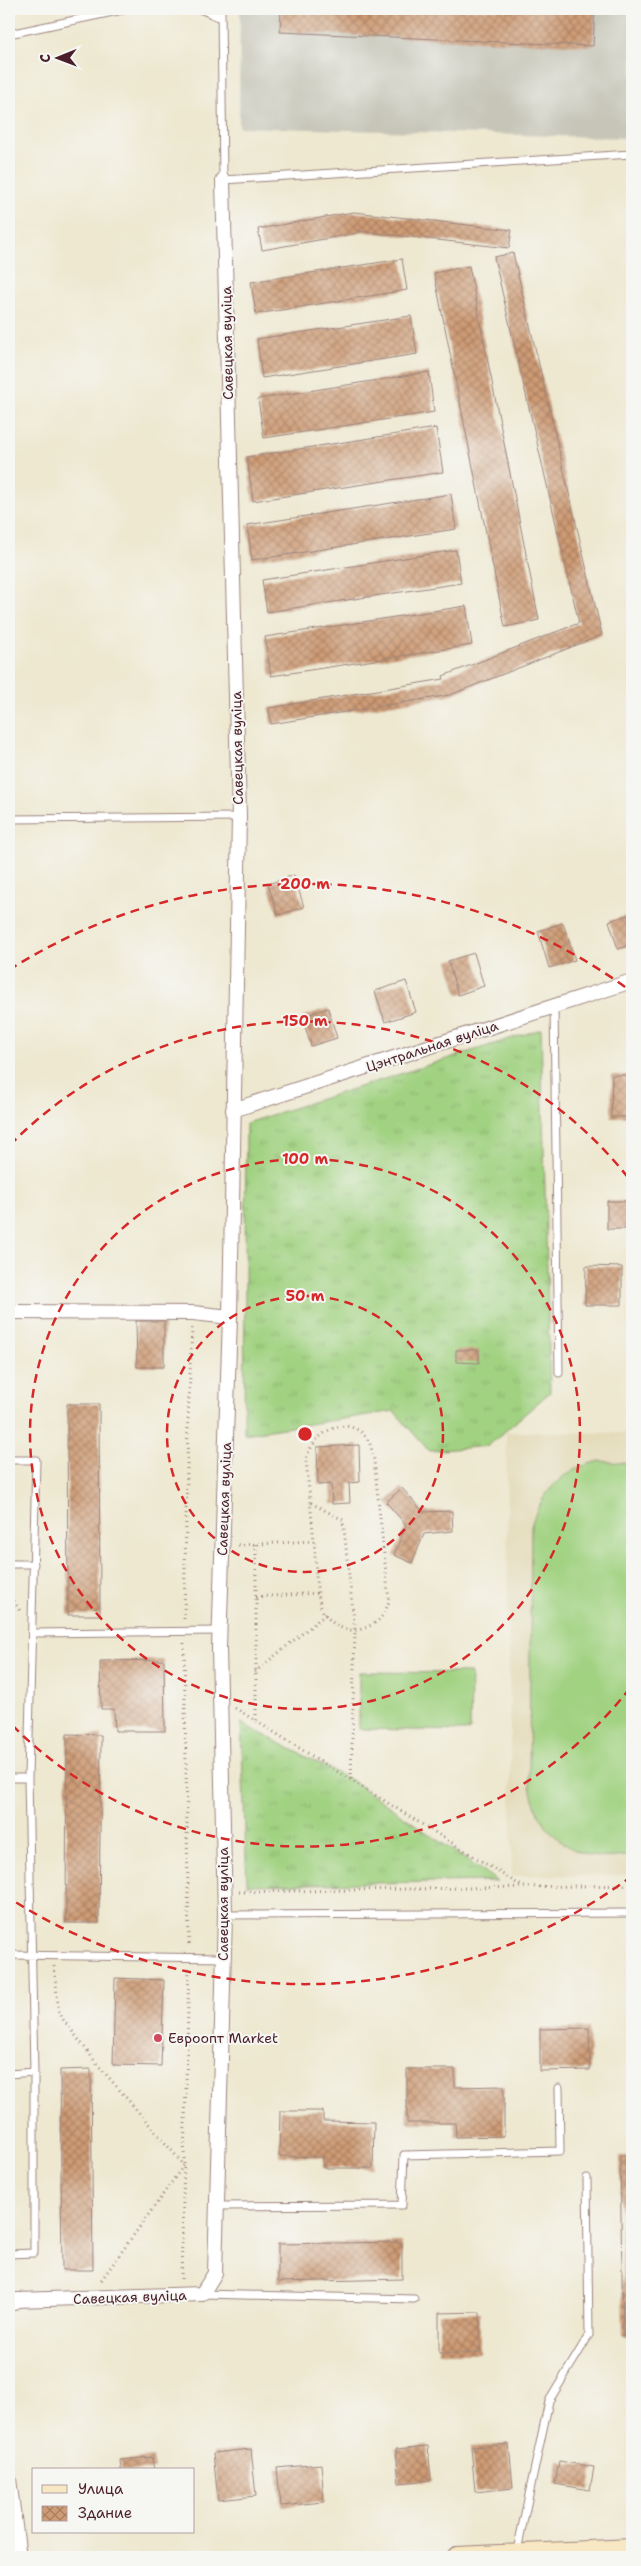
<svg xmlns="http://www.w3.org/2000/svg" width="641" height="2566" viewBox="0 0 641 2566" font-family="'Shantell Sans',sans-serif">
	<style>
		.built { fill: #e4dbba }
		.industrial { fill: #c6c5b8 }
		.grass { fill: url(#grass-tufts); stroke: #767856 }
		.pitch { fill: #a1d281; stroke: #767856 }
		.building { fill: url(#building-cross-hatch) }
		.lines { fill: none; stroke-linecap: round; stroke-linejoin: round }
		.lane-casing { stroke: #9c847e; stroke-width: 9 }
		.street-casing { stroke: #9c847e; stroke-width: 16 }
		.secondary-casing { stroke: #9c847e; stroke-width: 22 }
		.path { stroke: #9c847e; stroke-width: 3; stroke-dasharray: 1 4; stroke-linecap: butt }
		.lane { stroke: #fff; stroke-width: 7 }
		.street { stroke: #fff; stroke-width: 14 }
		.secondary { stroke: #f7e8c3; stroke-width: 20 }
		.ring { fill: none; stroke: #d62828; stroke-width: 2.5; stroke-dasharray: 9 6 }
		.poi-dot { fill: #d1495b; stroke: #f6f6f2; stroke-width: 2 }
		.labels { text-anchor: middle; dominant-baseline: central; stroke-width: 4; stroke-linejoin: round; paint-order: stroke }
		.street-label { font-size: 14px; fill: #4a1f2b; stroke: #f6f6f2 }
		.poi-label { font-size: 14px; fill: #4a1f2b; stroke: #f6f6f2; text-anchor: start }
		.centre { fill: #d62828; stroke: #f6f6f2; stroke-width: 2.5 }
		.ring-label { font-size: 15px; text-anchor: middle; font-weight: bold; fill: #d62828; stroke: #f6f6f2; stroke-width: 4; stroke-linejoin: round; paint-order: stroke }
	</style>
	<defs>
		<pattern id="grass-tufts" width="24" height="20" patternUnits="userSpaceOnUse" patternTransform="scale(1.25)"><rect width="24" height="20" fill="#a1d281"/><path d="M3 7l-1-3M5 7V3M7 7l1-3M15 17l-1-3M17 17v-4M19 17l1-3" fill="none" stroke="#8cb470"/></pattern>
		<pattern id="building-cross-hatch" width="8" height="8" patternUnits="userSpaceOnUse" patternTransform="scale(1.25)"><rect width="8" height="8" fill="#ce9b75"/><path d="M0 0l8 8M0 8l8-8" fill="none" stroke="#a97e60"/></pattern>
	</defs>
	<rect width="100%" height="100%" fill="#f6f6f2"/>
	<filter id="ink" filterUnits="userSpaceOnUse"><feTurbulence type="fractalNoise" baseFrequency=".02" numOctaves="2"/><feDisplacementMap in="SourceGraphic" scale="10" xChannelSelector="R" yChannelSelector="G"/><feConvolveMatrix kernelMatrix="1 2 1 2 8 2 1 2 1" color-interpolation-filters="sRGB"/></filter>
	<filter id="wash" filterUnits="userSpaceOnUse"><feTurbulence type="fractalNoise" baseFrequency=".0096" numOctaves="4" result="noise"/><feDisplacementMap in="SourceGraphic" scale="20" xChannelSelector="R" yChannelSelector="G"/><feGaussianBlur stdDeviation="1.12" result="paint"/><feColorMatrix in="noise" values="0 0 0 0 0 0 0 0 0 0 0 0 0 0 0 0 0 1.4 0 .05"/><feComposite in="paint" operator="in"/></filter>
	<g filter="url(#wash)">
		<rect width="100%" height="100%" fill="#eee8d0"/>
		<path class="built" d="M506 1432 632 1433V1875L512 1876Z"/>
		<path class="industrial" d="M240 9H632V138L239 127Z"/>
		<path class="grass" d="M541 1029 550 1392 488 1446 429 1451 394 1411 244 1434 246 1123Z
			M241 1723 351 1780 497 1881 247 1885Z"/>
		<path class="pitch" d="M601 1461 632 1464V1854C578 1869 535 1833 529 1779L531 1526C542 1490 564 1468 601 1461Z
			M359 1672 471 1673 470 1731 359 1729Z"/>
		<g id="blocks">
			<path class="building" d="M281 9H595L593 46 280 32Z
				M354 212 512 230 509 248 357 231 358 233 262 250 258 229Z
				M513 253 602 635 450 695 271 724 269 708 444 679 443 676 579 623 494 257Z
				M402 259 407 290 256 314 251 282Z
				M469 266 539 620 505 627 434 273Z
				M411 316 417 354 262 378 257 339Z
				M429 372 434 412 264 438 258 399Z
				M436 428 443 472 253 501 247 457Z
				M451 494 456 529 252 560 247 525Z
				M456 550 461 583 267 612 262 580Z
				M466 606 472 645 271 676 265 637Z
				M294 875 304 907 278 915 268 884Z
				M628 915 632 928V945L618 949 609 921Z
				M563 923 575 960 549 968 538 931Z
				M474 953 484 986 458 995 448 961Z
				M406 981 416 1012 385 1022 375 991Z
				M328 1008 337 1038 311 1046 302 1017Z
				M612 1075H632V1117H611Z
				M607 1201H632V1229H607Z
				M586 1266 622 1267V1305H585Z
				M136 1321H164V1367H137Z
				M456 1350H479V1363L456 1362Z
				M67 1404H99L100 1615H68Z
				M359 1445 360 1482 349 1483 350 1503 332 1504 331 1484 318 1485 317 1447Z
				M402 1488 423 1512 452 1511 453 1531 424 1534 412 1563 394 1555 406 1525 386 1502Z
				M164 1660 165 1731H115L114 1709H101L100 1661Z
				M67 1734 101 1735 99 1923H66Z
				M115 1978 164 1980 161 2066 113 2065Z
				M589 2028 590 2070 540 2071V2029Z
				M91 2069 93 2270H62L60 2070Z
				M407 2069H455V2087L504 2086V2136L456 2137 455 2123H407Z
				M280 2111H323V2121L374 2122 373 2168H323V2157L279 2156Z
				M620 2156H632V2336H623Z
				M402 2242V2279L278 2282V2244Z
				M480 2312V2353H439V2313Z
				M509 2444 513 2488 475 2492 471 2447Z
				M428 2446 431 2480 399 2483 396 2449Z
				M251 2449 256 2496 218 2500 213 2453Z
				M152 2457 154 2470H121L120 2460Z
				M559 2461 594 2467 590 2490 555 2484Z
				M321 2464 324 2502 281 2506 277 2468Z"/>
		</g>
	</g>
	<g filter="url(#ink)">
		<use href="#blocks" fill-opacity="0" stroke="#9c847e" stroke-width="1"/>
		<g class="lines">
			<g class="lane-casing">
				<path id="lane" d="M200 9 221 18
					M221 9 223 180 632 154
					M9 34 127 9
					M9 819 239 817
					M554 1007 559 1373
					M9 1460H36L28 1778 34 2072V2253L9 2254
					M9 1564H34
					M33 1633 220 1631
					M9 1778H28
					M225 1915 632 1913
					M9 1955 224 1958
					M9 2074 34 2072
					M216 2206 402 2205 404 2155 560 2151 559 2088
					M202 2294 414 2299
					M517 2551 549 2401 589 2335 587 2178"/>
			</g>
			<g class="street-casing">
				<path id="street" d="M223 180 239 817 230 1317
					M233 1110 632 981
					M9 1312 193 1313 230 1317 219 1648 225 1915 215 2273 202 2294 17 2300 9 2305
					M9 2479 19 2557"/>
			</g>
			<g class="secondary-casing">
				<path id="secondary" d="M457 2557 632 2549"/>
			</g>
			<path class="path" d="M311 1503 343 1520 355 1631 351 1780
				M238 1545 314 1541 306 1460C311 1436 343 1413 364 1435 371 1442 372 1451 374 1460L389 1601C384 1617 378 1624 361 1629 346 1634 327 1623 321 1607 315 1587 316 1562 314 1541
				M9 1592 20 1611
				M256 1597 319 1593
				M184 1619 188 1420 192 1328
				M184 1643 189 1947
				M255 1672 326 1614
				M235 1708 523 1887 632 1885
				M256 1720V1544
				M239 1892 523 1887
				M54 1966 59 2014 98 2065 184 2165 100 2282
				M181 2279 189 1968"/>
			<use href="#lane" class="lane"/>
			<use href="#street" class="street"/>
			<use href="#secondary" class="secondary"/>
		</g>
	</g>
	<g class="ring">
		<circle cx="305" cy="1434" r="138"/>
		<circle cx="305" cy="1434" r="275"/>
		<path d="M630 1688A413 413 0 0 1 10 1723M10 1145A413 413 0 0 1 630 1180"/>
		<path d="M632 1876A550 550 0 0 1 9 1898M9 970A550 550 0 0 1 632 992"/>
	</g>
	<circle class="poi-dot" cx="158" cy="2038" r="5"/>
	<g class="labels">
		<g class="street-label">
			<text transform="translate(227 343) rotate(-91)">Савецкая вуліца</text>
			<text transform="translate(237 748) rotate(-91)">Савецкая вуліца</text>
			<text transform="translate(432 1046) rotate(-18)">Цэнтральная вуліца</text>
			<text transform="translate(224 1499) rotate(-88)">Савецкая вуліца</text>
			<text transform="translate(223 1904) rotate(-90)">Савецкая вуліца</text>
			<text transform="translate(130 2297) rotate(-2)">Савецкая вуліца</text>
		</g>
		<g class="poi-label">
			<text x="168" y="2038">Евроопт Market</text>
		</g>
	</g>
	<circle cx="305" cy="1434" r="8" class="centre"/>
	<g class="ring-label">
		<text x="305" y="889">200 m</text>
		<text x="305" y="1026">150 m</text>
		<text x="305" y="1164">100 m</text>
		<text x="305" y="1301">50 m</text>
	</g>
	<rect width="641" height="2566" fill="none" stroke="#f6f6f2" stroke-width="30"/>
	<rect x="32" y="2468" width="162" height="65" fill="#f6f6f2" stroke="#b1a0a2"/>
	<rect x="42" y="2485" width="25" height="8" fill="#f7e8c3" stroke="#b1a0a2"/>
	<text x="78" y="2494" font-size="15" fill="#4a1f2b">Улица</text>
	<rect x="42" y="2506" width="25" height="15" fill="url(#building-cross-hatch)" stroke="#b1a0a2"/>
	<text x="78" y="2518" font-size="15" fill="#4a1f2b">Здание</text>
	<g transform="translate(58 58) rotate(269)" stroke="#f6f6f2" stroke-width="4" paint-order="stroke">
	<path d="M0-4L9 19L0 12L-9 19Z" fill="#4a1f2b"/>
	<text y="-8" font-size="14" font-weight="bold" text-anchor="middle" fill="#4a1f2b">С</text>
	</g>
</svg>
